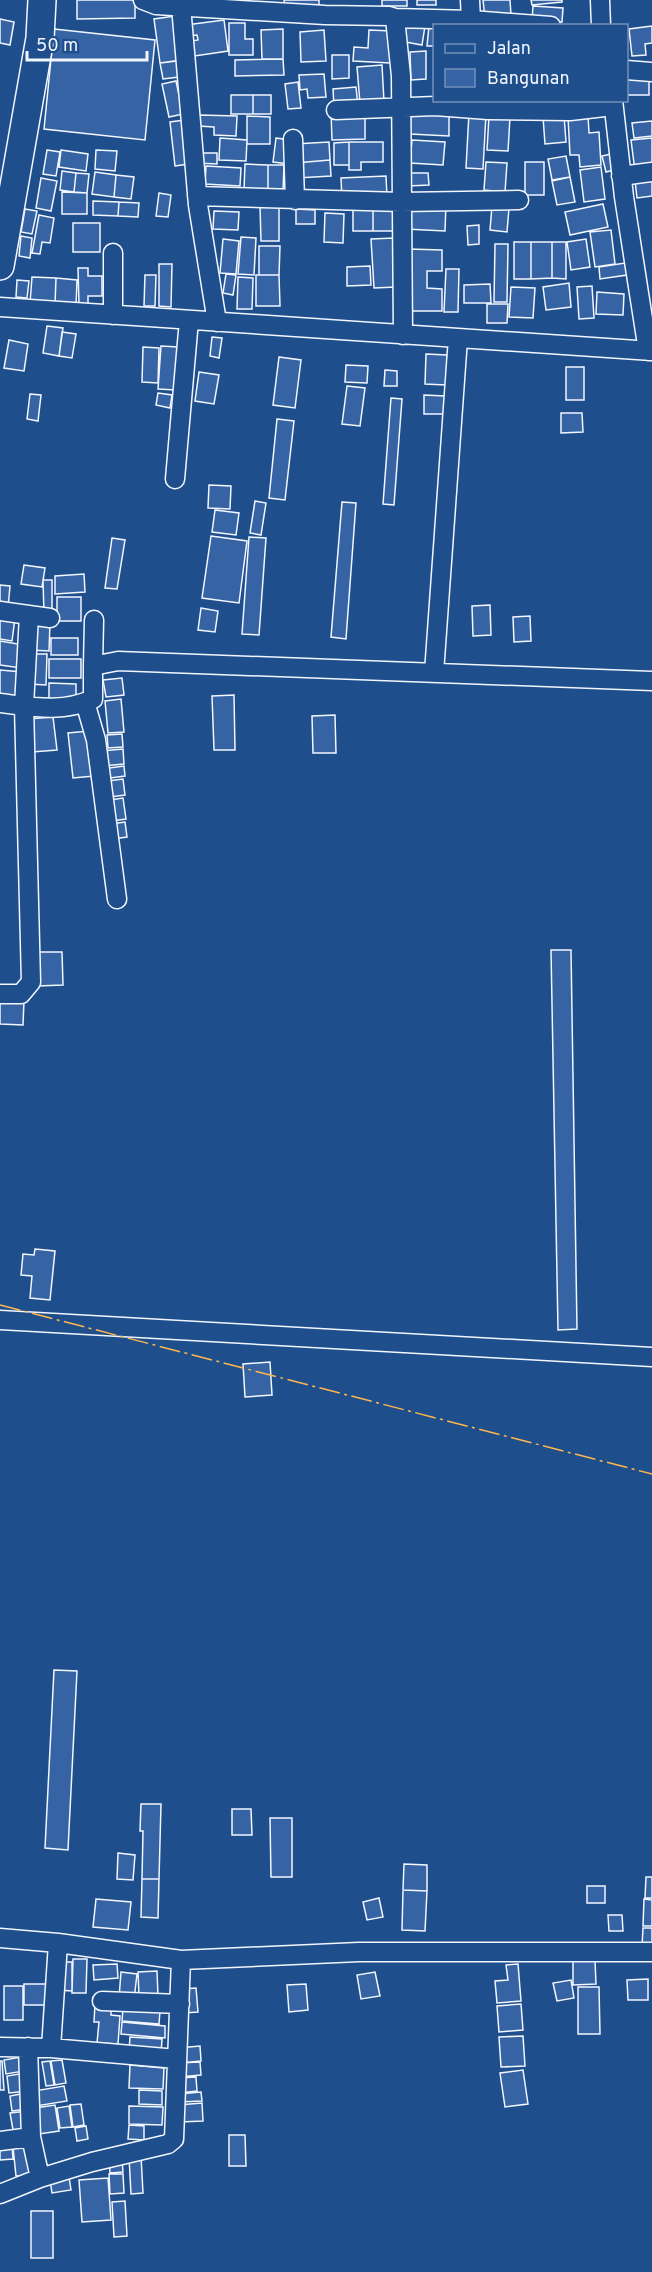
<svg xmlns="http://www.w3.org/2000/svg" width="652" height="2272" viewBox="0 0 652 2272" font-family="Overpass,sans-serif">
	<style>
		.building { fill: #3563a3; stroke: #f2f6ff; stroke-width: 1.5 }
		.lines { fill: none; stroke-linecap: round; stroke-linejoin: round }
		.minor-casing { stroke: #f2f6ff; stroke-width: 21 }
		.highway-casing { stroke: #f2f6ff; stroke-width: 30 }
		.minor { stroke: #1f4e8c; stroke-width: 18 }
		.highway { stroke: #1f4e8c; stroke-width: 27 }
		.power { stroke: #ffb74d; stroke-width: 1.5; stroke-dasharray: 21 4.5 3 4.5; stroke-linecap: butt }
	</style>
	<rect width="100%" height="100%" fill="#1f4e8c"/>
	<path class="building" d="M77 0H135V18L77 19Z
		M284 0H319V5H285Z
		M382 0H407V6H382Z
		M417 0H436V5H417Z
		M483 0H510L511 15 485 18Z
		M531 0H562V2L532 5Z
		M533 6 563 8 562 22 532 20Z
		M175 16 181 60 160 63 154 19Z
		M0 19 14 22 10 45 0 43Z
		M224 20 228 51 188 57 186 42 198 40 197 35 187 36 186 25Z
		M229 23H245V39H253V55H229Z
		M403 23 425 26 422 45 400 41Z
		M429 26 434 27V46H427Z
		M652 26V43L645 44 646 55 632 56 629 29Z
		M54 29 155 40 145 140 44 129Z
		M283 29V59H262L261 30Z
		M324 30 326 61 301 62 300 32Z
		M369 30 392 31 390 63 353 61 354 47 368 48Z
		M426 51V79L411 80 410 52Z
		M332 55H349V78L332 79Z
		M283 59 284 75 235 76V60Z
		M177 61 179 77 163 79 160 63Z
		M382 65 384 102 360 103 357 67Z
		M324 74 326 97 308 98 307 89 300 90 299 75Z
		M627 77H649V95H627Z
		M176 81 183 114 169 117 162 84Z
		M298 82 301 108 288 109 285 84Z
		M356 87 358 106 334 108 333 89Z
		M231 95H253V114H231Z
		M253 95H271V114H253Z
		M411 109 449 110V136L410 134Z
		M365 110V139L332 140 331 112Z
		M469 113 486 114 483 169 466 168Z
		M199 115 237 116 236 136 214 135V127L198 126Z
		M564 115 566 142 545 144 543 117Z
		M247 116 270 117V144H247Z
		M489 116 510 117 508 151 487 150Z
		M588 116 589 133 599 132 601 165 580 167 579 155H570L568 117Z
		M184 120 189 164 175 166 170 122Z
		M652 121V136L634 138 632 123Z
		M220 138 247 140 246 161 219 160Z
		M276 138 291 140 289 164 273 162Z
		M652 138V169L635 171 631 140Z
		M412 140 445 142 443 165 410 163Z
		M329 142 330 160 295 163 294 144Z
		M349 142H383V162H361V170H349Z
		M349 142V165H334V143Z
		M47 150 60 152 56 176 43 174Z
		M61 150 88 154 86 171 59 167Z
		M96 150 117 151 115 171 95 169Z
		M196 153H217V164L196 163Z
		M611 154 614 170 606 172 602 156Z
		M566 156 570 177 552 180 548 159Z
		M330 160 331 176 297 178 295 163Z
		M486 162 507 163 505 192 484 190Z
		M525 162H544V195H525Z
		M245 164 268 165V190H244Z
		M268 165H284L283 191 268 190Z
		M206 166 241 168 240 186 205 184Z
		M601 167 605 199 584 202 580 170Z
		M62 171 76 173 74 192 60 190Z
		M95 172 116 175 114 197 92 194Z
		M76 173 89 174 87 193 74 192Z
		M407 173H428L429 185 408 186Z
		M116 175 134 177 131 199 114 197Z
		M386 176 387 197 342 199 341 178Z
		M570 177 575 202 557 205 552 181Z
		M41 178 57 181 51 211 36 208Z
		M652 178V196L637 198 635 181Z
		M62 192 87 193V214H62Z
		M159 193 171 195 168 217 156 216Z
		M93 201 119 202 118 216 93 215Z
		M119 202 139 203 138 217 118 216Z
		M407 203 446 204 445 231 406 229Z
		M603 204 608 227 570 235 565 212Z
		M260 206H279V241H261Z
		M492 206 509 208 507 232 490 230Z
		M353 207H373V231H353Z
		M373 207H393V231H373Z
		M25 209 37 211 32 234 21 232Z
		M296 209 315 210V224H296Z
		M214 211 239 212 238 230 213 229Z
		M325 213 344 214 343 243 324 242Z
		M39 215 54 218 50 243 42 242 40 254 32 253Z
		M73 223H100V252H73Z
		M479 225V244L468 245 467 226Z
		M611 230 615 264 595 267 590 232Z
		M21 236 32 238 30 258 19 256Z
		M241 237 256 238 254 275 238 274Z
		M394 238 396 287 374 288 371 239Z
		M223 239 239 241 236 274 220 273Z
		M586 239 590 267 571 270 567 242Z
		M514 242H531V279H514Z
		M531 242H552V278L531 279Z
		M552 242H566V279L552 278Z
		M495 244H508L507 302H494Z
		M259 246H280L279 275H259Z
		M408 249 442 250V271H427V288L442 289V311H408Z
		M625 263 627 275 600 279 599 267Z
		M159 264H172L171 307 159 306Z
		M370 266 371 285 347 286V267Z
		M78 268H88V276H102V296H88V305H79Z
		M446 269H459L458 312H444Z
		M226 274 236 275 233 295 223 293Z
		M145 275H156L155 306H144Z
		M256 275H279L280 306H256Z
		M32 277 56 278 55 304 30 303Z
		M238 277 253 278 252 309H237Z
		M56 278 77 280 76 306 55 304Z
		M17 280 29 281 27 298 16 297Z
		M569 283 571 307 546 310 543 287Z
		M490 284 491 303H464V285Z
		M592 286 594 318 579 319 577 287Z
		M511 287 535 288 533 318 509 317Z
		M597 292 624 294 623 315 596 314Z
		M487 304H508L507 323H487Z
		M47 326 63 328 59 356 43 353Z
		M62 332 76 334 72 358 59 356Z
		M212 337 222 338 219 358 210 356Z
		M9 340 28 344 24 371 4 368Z
		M161 346 178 347 175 390 158 389Z
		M143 347 159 348 158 383 142 382Z
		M426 354 447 355 446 385 425 384Z
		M279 357 301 360 295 408 273 405Z
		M346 365 368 366 367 383 345 382Z
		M566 367H584V400H566Z
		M385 370 397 371V386H384Z
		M199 372 219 375 214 404 195 401Z
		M347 386 365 388 360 426 342 424Z
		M158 393 172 395 170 408 156 405Z
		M30 394 41 395 38 421 27 419Z
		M424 395 445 396V414H424Z
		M391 398 402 399 394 505 383 504Z
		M561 413H582L583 432 561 433Z
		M277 419 294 421 285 500 269 498Z
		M209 485 231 486 230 509 208 508Z
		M255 501 266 503 261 535 250 533Z
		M342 502 356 503 346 639 331 637Z
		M215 510 239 513 236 535 212 532Z
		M211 536 247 541 239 603 202 598Z
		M249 537 266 538 259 635 242 634Z
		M112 538 125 540 117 589 105 588Z
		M24 565 45 568 42 587 21 584Z
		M84 574 85 592 55 594V576Z
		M43 580H52V614H44Z
		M0 585 10 586 8 608 0 607Z
		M57 597H81V621H57Z
		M490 605 491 635 473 636 472 606Z
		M201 608 218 611 215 632 198 630Z
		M0 615 15 618 12 641 0 639Z
		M530 616 531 641 514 642 513 617Z
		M31 622 50 623 49 651 30 650Z
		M51 638H78V655H51Z
		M0 641 24 645 21 668 0 665Z
		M30 654H47L46 685 29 684Z
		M49 659H81V678H49Z
		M0 670 22 672 19 700 0 698Z
		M122 678 124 695 106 697 103 680Z
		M49 683 76 684V701H49Z
		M234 695 235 750H214L212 696Z
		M121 699 124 732 108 733 105 701Z
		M335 715 336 753H313L312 716Z
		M53 717 57 750 32 752 28 719Z
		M89 731 94 776 73 778 68 733Z
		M122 734 123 747 108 748 107 735Z
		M123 749 124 764 103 766 101 751Z
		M124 766 125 776 103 779 102 769Z
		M123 779 125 795 110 797 108 781Z
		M123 798 126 819 112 821 110 800Z
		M125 822 127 837 113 839 111 824Z
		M551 950H571L577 1329 558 1330Z
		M36 952H62L63 985 37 986Z
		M0 999 24 1001 23 1025 0 1024Z
		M35 1249 55 1251 50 1300 30 1298 32 1276 21 1275 23 1254 34 1255Z
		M270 1362 272 1395 245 1397 243 1364Z
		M54 1670 77 1671 68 1850 45 1848Z
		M141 1804H161L159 1879H142L143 1831H140Z
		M232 1809H251L252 1835H232Z
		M270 1818H292V1877H271Z
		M118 1853 135 1855 133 1880 117 1879Z
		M404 1864 427 1865V1891L403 1890Z
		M646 1877H652V1898H645Z
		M142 1879H159L158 1918 141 1917Z
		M587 1886H605V1903H587Z
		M403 1890 427 1891 425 1931 402 1930Z
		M379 1898 383 1917 367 1920 363 1902Z
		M96 1899 131 1902 128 1930 93 1927Z
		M644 1899 652 1900V1926H643Z
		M608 1915H622L623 1931H609Z
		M643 1928H652V1948L642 1947Z
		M73 1959H87L86 1993H72Z
		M573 1960H595L596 1984 573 1985Z
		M57 1962H72V1991L57 1990Z
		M117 1964 118 1978 94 1980 93 1965Z
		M518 1964 521 2001 497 2003 495 1981 508 1980 506 1965Z
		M157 1971 158 1996H139L138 1972Z
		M121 1972 137 1974 134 2000 119 1998Z
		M375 1972 380 1996 361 1999 357 1975Z
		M648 1979V2000H628L627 1980Z
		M571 1980 574 1998 557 2001 553 1983Z
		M24 1984H48V2005H24Z
		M306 1984 308 2010 289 2012 287 1985Z
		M4 1986H23V2020H4Z
		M578 1987H599L600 2034H578Z
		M196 1988 198 2012 183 2013 182 1989Z
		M95 2004 111 2005V2015L120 2016 118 2044 97 2043 99 2022H94Z
		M521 2004 523 2030 499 2032 497 2006Z
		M123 2008 160 2011 159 2024 122 2021Z
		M122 2022 165 2026V2038L121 2034Z
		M523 2036 525 2066 501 2067 499 2037Z
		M130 2037 162 2039 161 2054 129 2051Z
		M200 2046 201 2061 179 2063 178 2048Z
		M21 2057 24 2071 6 2074 4 2060Z
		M62 2060 66 2083 55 2085 51 2061Z
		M0 2061H2L4 2090H0Z
		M50 2061 54 2085 46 2086 42 2062Z
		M200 2062 201 2075 179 2077 178 2063Z
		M130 2065 164 2068 163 2089 129 2088Z
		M523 2070 528 2104 505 2107 500 2073Z
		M25 2073 28 2091 9 2093 7 2076Z
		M196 2077 197 2091 179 2093 178 2078Z
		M64 2086 67 2101 36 2106 34 2091Z
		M139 2090 162 2091V2105L139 2104Z
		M201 2092 202 2101 180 2102 179 2094Z
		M26 2093 28 2109 12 2111 10 2096Z
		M202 2103 203 2121 180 2122 178 2105Z
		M81 2104 84 2125 73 2127 70 2105Z
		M55 2105 59 2131 39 2134 35 2108Z
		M69 2106 72 2127 60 2128 57 2108Z
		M129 2106 163 2107 162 2125 129 2124Z
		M28 2111 30 2128 13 2130 10 2113Z
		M129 2125 144 2126V2140L128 2139Z
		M86 2126 88 2139 77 2141 75 2128Z
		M229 2135H245L246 2166H229Z
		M32 2145 35 2175 16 2176 13 2147Z
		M12 2146 13 2159 0 2160V2148Z
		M141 2156 143 2193 131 2194 129 2157Z
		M122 2160 123 2172 110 2173 109 2161Z
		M109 2174H123L124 2193 110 2194Z
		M69 2177 71 2190 52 2193 50 2180Z
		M108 2178 111 2220 82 2222 79 2180Z
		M125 2201 127 2236 114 2237 112 2202Z
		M31 2211H53V2258H31Z"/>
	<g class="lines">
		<g class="minor-casing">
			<path id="minor" d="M143 0 156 5 325 15 389 16 395 18 401 76 403 335
				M600 0 601 26
				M181 6 198 205 217 322
				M395 18 471 20 470 0
				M471 20 551 26
				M626 70 652 72
				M613 100 624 197 648 351
				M336 110 435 106 488 110 570 111 613 106
				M293 139 295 200
				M621 176 652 172
				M197 196 401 202 519 200
				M113 253V315
				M0 307 652 351
				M175 479 189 320
				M0 611 50 618
				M93 666 94 620
				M434 673 458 338
				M85 702 96 740 117 899
				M0 703C33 707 62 713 93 699V666L118 661 652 681
				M0 994H21L31 982 24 706 29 615
				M0 1320 652 1357
				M0 1938 58 1943 181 1960 359 1952H652
				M102 2001 180 2004
				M0 2047 51 2048 177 2059
				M28 2047 31 2137 40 2178
				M51 2048 58 1943
				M0 2141 31 2137
				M0 2194 40 2178 92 2162 168 2144 174 2139 181 1960"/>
		</g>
		<g class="highway-casing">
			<path id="highway" d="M0 266 40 38 42 0"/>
		</g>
		<use href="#minor" class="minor"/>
		<use href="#highway" class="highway"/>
		<path class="power" d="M0 1305 652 1474"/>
	</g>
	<rect x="433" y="24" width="195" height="78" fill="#1f4e8c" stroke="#7391ba" stroke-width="1.5"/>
	<rect x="445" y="44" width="30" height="9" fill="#1f4e8c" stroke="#7391ba" stroke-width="1.5"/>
	<text x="487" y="54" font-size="18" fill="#f2f6ff">Jalan</text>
	<rect x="445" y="69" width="30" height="18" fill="#3563a3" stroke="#7391ba" stroke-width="1.5"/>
	<text x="487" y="84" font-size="18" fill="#f2f6ff">Bangunan</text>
	<path d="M27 51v9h120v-9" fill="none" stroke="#f2f6ff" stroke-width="3"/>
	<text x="36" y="51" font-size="18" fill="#f2f6ff" stroke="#1f4e8c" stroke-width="4.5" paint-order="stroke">50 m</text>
</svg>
